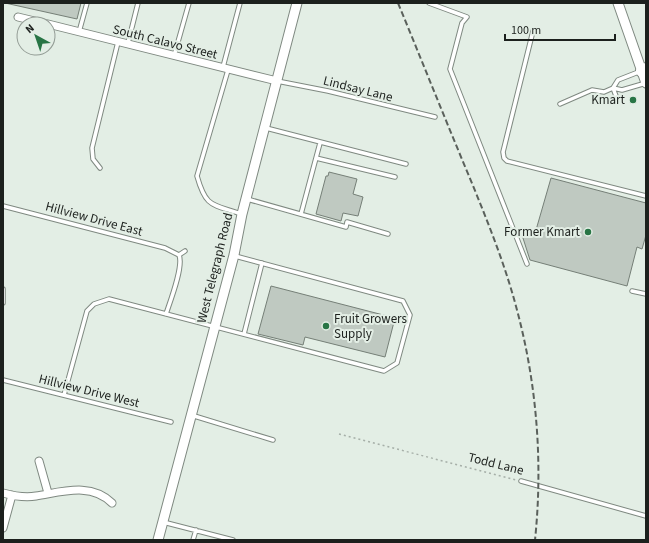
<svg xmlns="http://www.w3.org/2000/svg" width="649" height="543" viewBox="0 0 649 543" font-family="'Source Sans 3',sans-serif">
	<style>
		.building { fill: #bfc9c1; stroke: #757f77 }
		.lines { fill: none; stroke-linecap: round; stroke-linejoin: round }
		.service-casing { stroke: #7f8981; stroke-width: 5.5 }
		.minor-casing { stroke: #7f8981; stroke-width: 9 }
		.secondary-casing { stroke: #7f8981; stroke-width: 11 }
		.motorway-casing { stroke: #7f8981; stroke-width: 14 }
		.path { stroke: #a6afa8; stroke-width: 1.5; stroke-dasharray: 2 3; stroke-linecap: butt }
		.service { stroke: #fff; stroke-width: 3.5 }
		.minor { stroke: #fff; stroke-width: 7 }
		.secondary { stroke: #fff; stroke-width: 9 }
		.motorway { stroke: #fff; stroke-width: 12 }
		.rail { stroke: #5a605b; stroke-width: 2; stroke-dasharray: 6 3; stroke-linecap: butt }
		.poi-dot { fill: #287545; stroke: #e3eee5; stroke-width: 1.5 }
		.labels { text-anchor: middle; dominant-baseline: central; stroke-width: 4; stroke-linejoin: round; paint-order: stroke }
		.street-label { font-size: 13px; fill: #1c201d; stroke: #e3eee5 }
		.poi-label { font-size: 13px; fill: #1c201d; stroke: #e3eee5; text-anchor: end }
	</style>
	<rect width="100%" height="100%" fill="#e3eee5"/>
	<path class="building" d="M5 3H81L77 19Z
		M329 172 357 179 353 194 363 197 358 216 343 213 341 221 316 214 326 176H328Z
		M551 178 646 203V235L642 249 637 247 627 286 530 260 522 235 536 230Z
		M271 286 395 318 385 357 305 337 303 345 258 334Z"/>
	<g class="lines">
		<g class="service-casing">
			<path id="service" d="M429 3 467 17 462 23 450 69 527 264
				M533 31 503 152 504 158 507 161 646 196
				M79 32 87 3
				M128 43 138 3
				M174 56 189 3
				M223 67 240 3
				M228 70 197 176C206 208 212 204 241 214
				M277 81 328 91 435 117
				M613 88 622 90 646 83
				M613 88 616 96
				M560 104 592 90 604 92 613 88 618 80 641 71
				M266 128 406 164
				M316 158 395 177
				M100 168 93 159 92 148 118 42
				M247 199 346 227 347 222 388 234
				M3 206 165 248 179 255
				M301 214 320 143
				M179 255 185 251
				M3 289V303
				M632 291 646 294
				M166 314C170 302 184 266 179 255
				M244 334 262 263
				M3 380 171 422
				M64 395 87 311 94 304 109 299 384 371 397 363 410 315 403 301 235 256
				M191 415 273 440
				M521 481 646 516
				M163 522 233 540
				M193 540 196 530"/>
		</g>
		<g class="minor-casing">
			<path id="minor" d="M18 17 47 24
				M48 24 277 81
				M39 461 48 493
				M3 493C14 496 25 498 36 496 62 492 91 482 112 503
				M3 528 12 495"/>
		</g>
		<g class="secondary-casing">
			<path id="secondary" d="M618 3 646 83
				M158 540 234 255 242 214 297 3"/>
		</g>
		<g class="motorway-casing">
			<path id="motorway" d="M642 71 646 69"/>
		</g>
		<path class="path" d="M339 434 516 480"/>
		<use href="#service" class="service"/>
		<use href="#minor" class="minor"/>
		<use href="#secondary" class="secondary"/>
		<use href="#motorway" class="motorway"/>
		<path class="rail" d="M398 3C422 61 445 119 469 176 487 220 505 264 517 310 537 385 543 463 535 540"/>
	</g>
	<g class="poi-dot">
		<circle cx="633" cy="100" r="4"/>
		<circle cx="588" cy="232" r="4"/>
		<circle cx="326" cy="326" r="4"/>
	</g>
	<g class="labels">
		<g class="street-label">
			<text transform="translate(165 42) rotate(14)">South Calavo Street</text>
			<text transform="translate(358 89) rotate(14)">Lindsay Lane</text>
			<text transform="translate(94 219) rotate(15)">Hillview Drive East</text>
			<text transform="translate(215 268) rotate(-76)">West Telegraph Road</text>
			<text transform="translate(89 391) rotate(14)">Hillview Drive West</text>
			<text transform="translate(496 464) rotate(14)">Todd Lane</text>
		</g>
		<g class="poi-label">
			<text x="625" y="100">Kmart</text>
			<text x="580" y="232">Former Kmart</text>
			<text x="334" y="319" text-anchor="start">Fruit Growers<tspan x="334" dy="15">Supply</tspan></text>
		</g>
	</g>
	<rect width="649" height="543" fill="none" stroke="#1c201d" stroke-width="8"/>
	<g transform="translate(36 36) rotate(320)"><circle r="19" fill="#e3eee5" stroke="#939c95"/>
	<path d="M0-3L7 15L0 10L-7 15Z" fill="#287545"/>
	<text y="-6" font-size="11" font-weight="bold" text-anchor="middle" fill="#1c201d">N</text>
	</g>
	<path d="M505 34v6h110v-6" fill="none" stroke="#1c201d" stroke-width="2"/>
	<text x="511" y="34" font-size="12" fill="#1c201d" stroke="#e3eee5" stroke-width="3" paint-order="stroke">100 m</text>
</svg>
